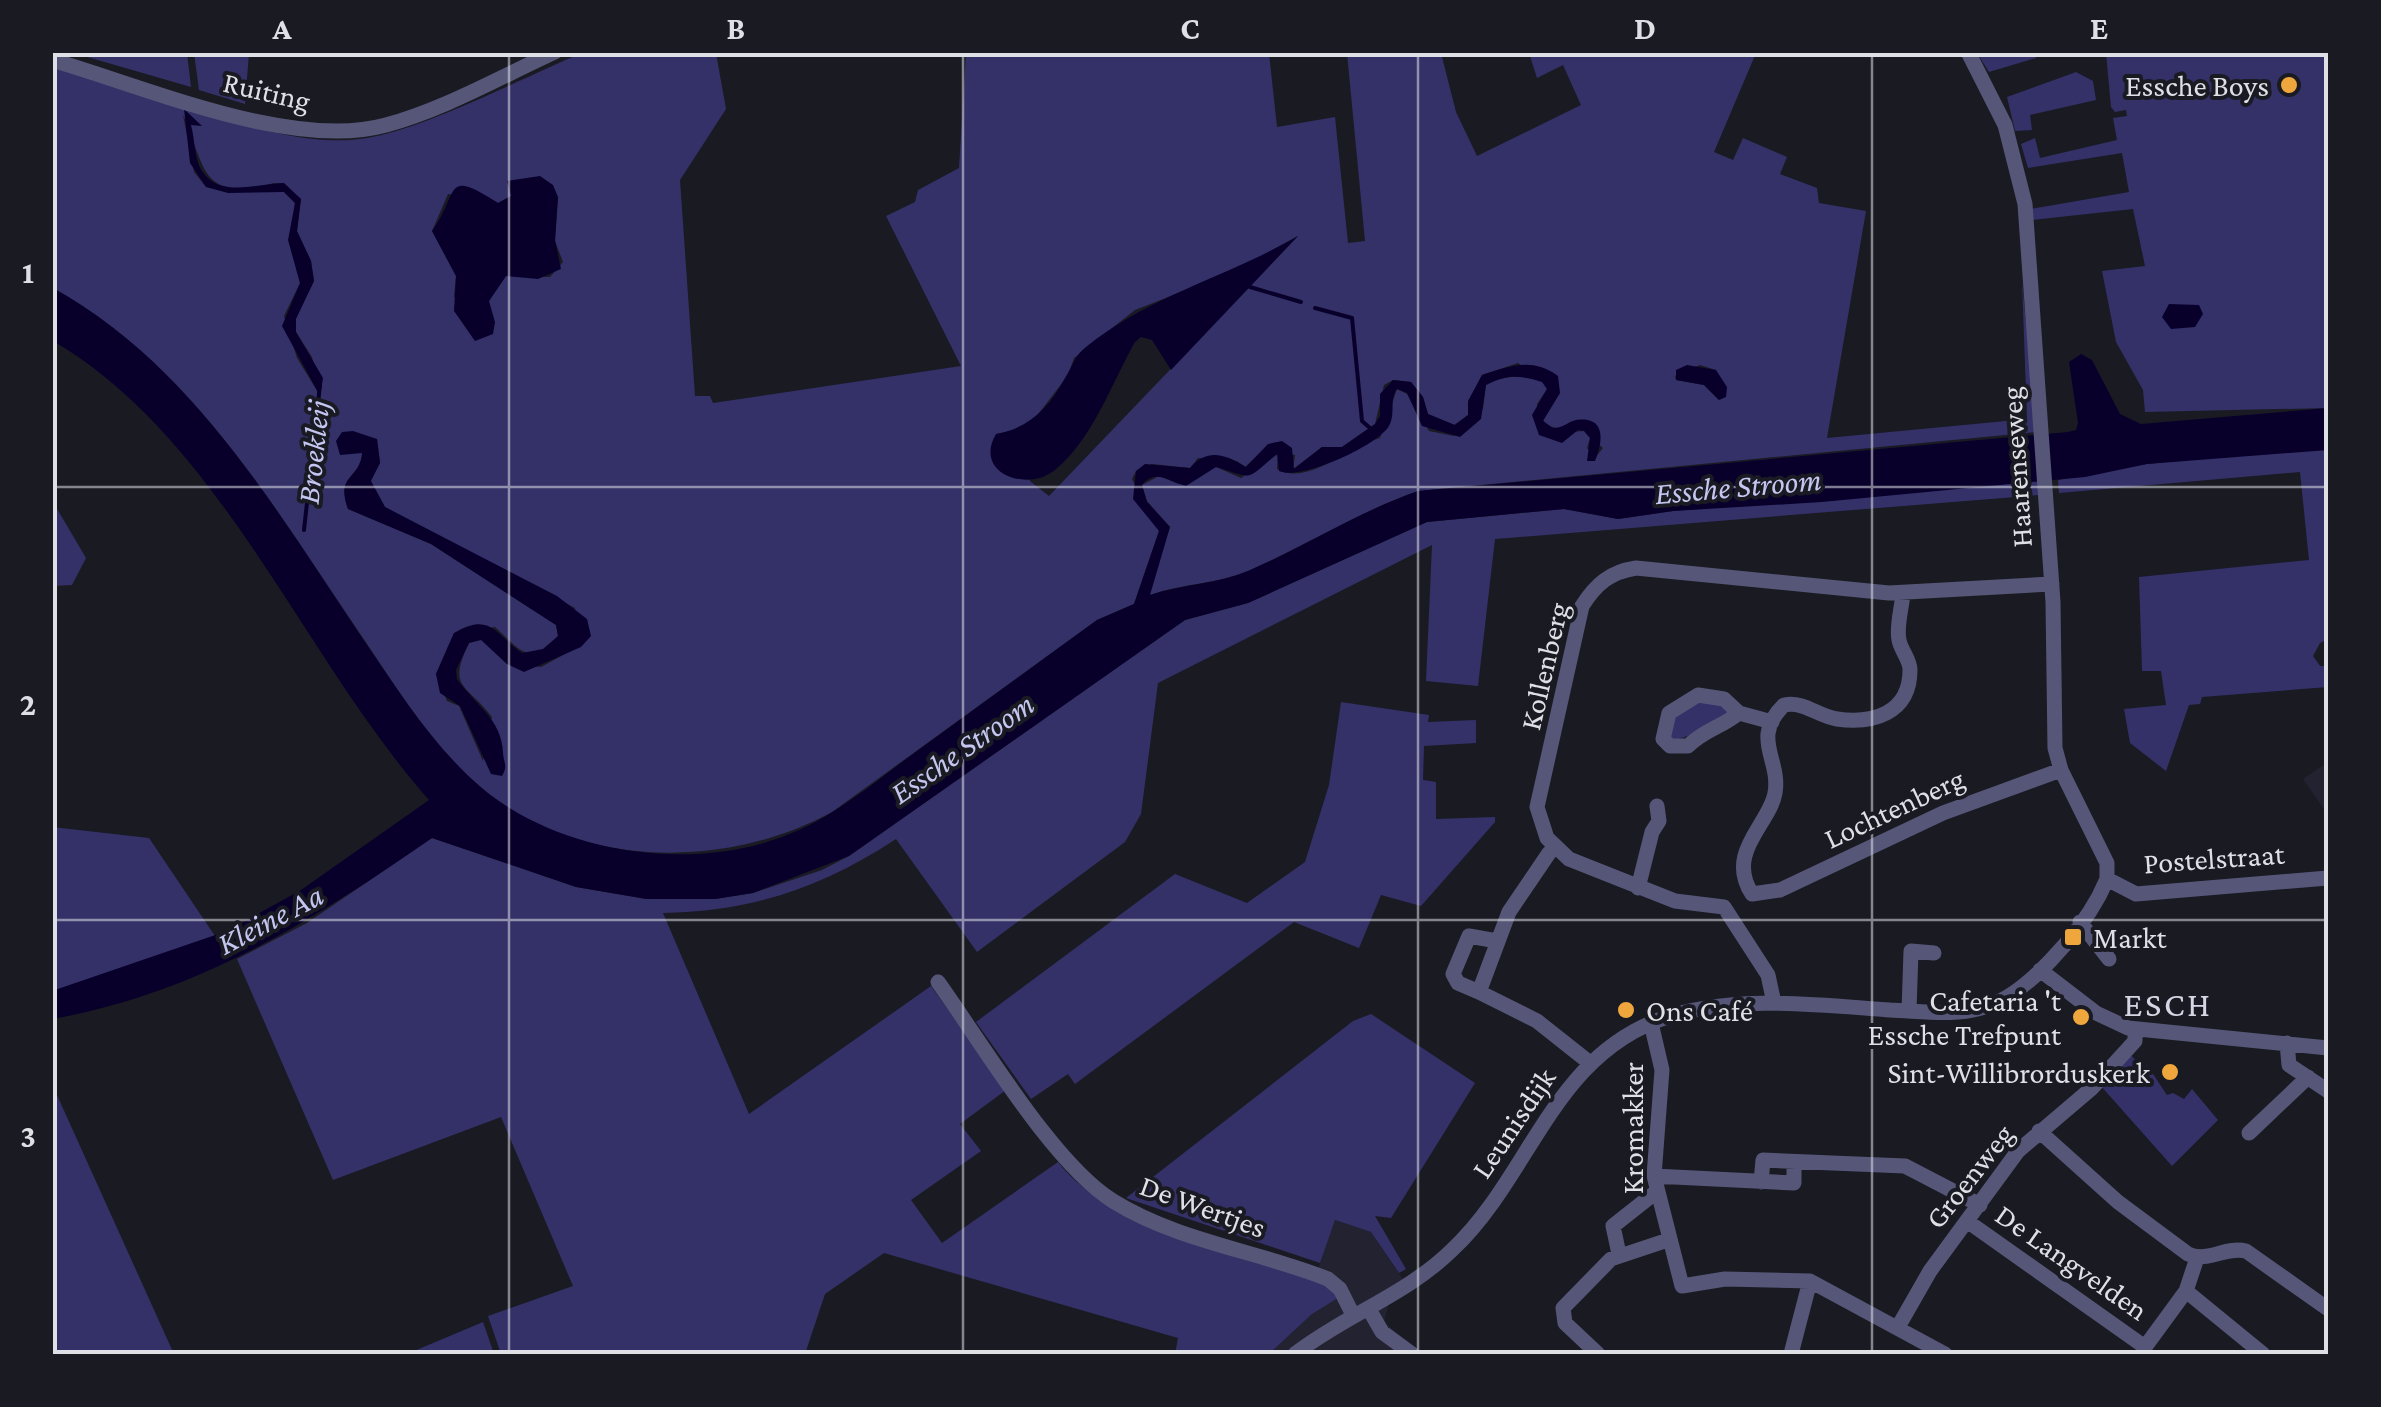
<svg xmlns="http://www.w3.org/2000/svg" width="2381" height="1407" viewBox="0 0 2381 1407" font-family="'Crimson Pro',serif">
	<style>
		.built { fill: #222231 }
		.green { fill: #343169; fill-rule: evenodd }
		.water { fill: #08002b }
		.lines { fill: none; stroke-linecap: round; stroke-linejoin: round }
		.stream { stroke: #08002b; stroke-width: 4 }
		.minor { stroke: #565778; stroke-width: 15 }
		.grid { fill: none; stroke: #dfdfe6; stroke-width: 2.5; stroke-opacity: 0.55 }
		.poi-dot { fill: #efa73d; stroke: #1a1a23; stroke-width: 4 }
		.labels { text-anchor: middle; dominant-baseline: central; stroke-width: 8; stroke-linejoin: round; paint-order: stroke }
		.poi-label { font-size: 30px; fill: #dfdfe6; stroke: #1a1a23; text-anchor: end }
		.street-label { font-size: 30px; fill: #dfdfe6; stroke: #1a1a23 }
		.water-label { font-size: 32px; font-style: italic; fill: #c4c6f0; stroke: #1a1a23 }
		.quarter-label { font-size: 35px; letter-spacing: 2.5px; fill: #d5d6e3; stroke: #1a1a23 }
		.neatline { fill: none; stroke: #dfdfe6; stroke-width: 4 }
		.grid-label { font-size: 32px; text-anchor: middle; font-weight: bold; fill: #dfdfe6 }
	</style>
	<rect width="100%" height="100%" fill="#1a1a23"/>
	<path class="built" d="M2328 762V815L2303 779Z
		M1334 1220 1371 1232 1406 1284 1390 1299 1384 1322 1422 1354H1269L1312 1314 1315 1279Z"/>
	<path class="green" d="M74 53H187L191 87 84 56Z
		M194 53H249L245 104 199 90Z
		M582 53H716L726 109 680 180 695 396H710L713 403 961 366 886 216 915 202 918 190 959 168 966 53H1269L1277 127 1335 117 1348 243 1365 241 1347 53H1441L1456 112 1477 156 1581 105 1563 65 1537 78 1529 53H1756L1714 152 1733 160 1743 138 1787 157 1780 174 1817 188 1819 203 1866 211 1827 438 2027 419 2022 281 2036 432 1418 491C1358 512 1306 546 1248 571 1217 584 1184 583 1150 595L1148 588 1170 527 1147 501 1142 485 1159 476 1179 484 1216 467 1241 478 1278 454 1277 469C1306 487 1351 446 1380 438L1397 389 1407 394 1429 431 1454 436 1483 409 1486 385C1507 374 1521 375 1543 382L1547 389 1537 404 1539 435 1584 431 1590 438 1587 448 1595 458 1603 448 1573 421 1561 429 1548 426 1543 420 1560 392 1518 363 1482 375 1469 401 1468 415 1454 425 1428 414 1423 397 1411 382 1393 380 1384 385 1375 424 1342 447H1322L1293 469 1295 455 1264 449 1245 467 1237 461 1198 458 1190 468 1152 464 1136 471 1132 479 1159 531 1134 604 1097 620 832 812C726 870 578 869 483 789 434 748 400 693 365 641 277 512 194 366 53 288L52 64 272 132C305 139 339 144 372 137 433 125 522 78 582 53ZM183 115C206 166 199 203 274 183L301 199 297 231 311 261 314 281 295 319 296 332 312 357 319 394 297 358 284 316 300 283 291 249 295 203 284 192 206 187 194 172ZM511 189 558 197 555 241 563 262 550 277 506 276 489 301V311L454 297 456 276 432 231 448 194 498 203 511 196ZM1298 236 1049 496 1031 482 996 434 1017 430 1036 417 1068 375 1074 358 1135 310 1234 271ZM1700 365 1716 370 1719 400 1704 385 1676 380 1675 376ZM377 439 380 463 370 481 385 507 575 608 578 647 541 667 507 664 481 639 469 643C447 689 466 683 492 717L483 761 459 706 447 701 436 674 454 633 495 627C519 649 529 668 558 636L556 625 431 544 348 509C336 474 360 480 363 452L340 454Z
		M1977 53H2035L2036 58 1989 72Z
		M2106 53H2328V408L2145 412 2143 390 2116 342 2102 271 2145 266 2133 209 2031 220 2030 209 2129 192 2122 153 2028 168 2021 144 2035 138 2040 158 2117 140 2113 118 2127 116 2126 110 2115 112 2111 107Z
		M2076 72 2093 81 2096 100 2030 115 2032 130 2015 131 2007 97Z
		M2296 450H2328V639L2320 643 2313 656 2320 666H2328V687L2202 697 2200 704 2189 705 2166 771 2130 743 2124 709 2166 705 2161 671H2142L2139 577 2309 560 2300 472 2059 493 2058 480 2147 464Z
		M2038 481 2039 495 1495 539 1478 686 1426 681 1432 545 1158 683 1141 814 1125 842 977 952 896 839C823 887 751 912 663 913L749 1114 931 986 1006 1090 960 1124 981 1151 911 1200 942 1243 1058 1162C1113 1232 1233 1252 1315 1279L1341 1296 1312 1314 1269 1354H1175L1178 1338 884 1253 825 1294 805 1354H501L488 1316 573 1286 501 1117 333 1180 237 959 307 923 432 838 576 887 646 899H715L753 893 822 870 849 856 1185 620 1248 603 1427 522 1564 509 1618 519 1673 511Z
		M53 502 86 558 72 585 53 586Z
		M1699 699 1719 702 1730 713C1709 724 1691 738 1669 741V722Z
		M1341 702 1429 715 1428 722 1476 720V743L1424 746 1423 780 1436 782V819L1495 817V822L1421 906 1381 895 1359 948 1294 922 1075 1084 1068 1074 1031 1099 976 1022 1175 874 1247 903 1305 862 1329 785Z
		M52 827 149 838 215 936 53 991Z
		M1371 1014 1475 1083 1391 1218 1375 1216 1406 1269 1399 1273 1371 1232 1335 1220 1320 1263 1126 1198 1353 1021Z
		M2128 1052 2143 1068 2147 1065 2167 1095 2173 1093 2184 1099 2192 1089 2218 1120 2172 1166 2100 1085Z
		M52 1084 164 1332 174 1354H53Z
		M483 1322 494 1354H407Z"/>
	<path class="water" d="M184 109 202 126 191 125C195 139 194 159 202 171 220 199 259 183 284 183L301 199 297 231 311 261 314 281 296 319V332L323 378 320 396 282 326 300 283 288 240 295 203 284 192 228 193 206 187 190 163Z
		M540 176 553 185 558 197 555 240 561 269 538 279 506 276 489 301 495 322 493 334 475 341 454 311 456 276 432 231C460 193 442 167 498 203L511 196 507 181Z
		M1298 236 1171 370 1152 340 1141 337 1135 342C1112 383 1092 440 1055 470 1027 493 973 473 996 434 1029 428 1049 408 1065 378 1073 366 1074 356 1086 347 1150 295 1226 278 1298 236Z
		M53 288C194 366 277 512 365 642 400 693 435 749 483 789 565 857 703 874 799 830 841 811 876 781 913 754 974 710 1035 665 1097 620L1134 604 1159 531 1133 499 1136 471 1145 464 1190 468C1207 448 1225 454 1246 467L1268 444 1282 441 1292 448 1294 469 1322 447H1342L1375 424 1380 416V394L1393 380 1411 382 1423 397 1428 414 1455 425 1468 415V401L1482 375C1510 366 1532 357 1558 376L1560 393 1543 421 1553 428C1564 428 1567 422 1576 420 1608 416 1602 444 1595 461H1587L1590 438 1584 431 1578 430 1562 443 1539 435 1532 415 1547 389 1542 382C1521 375 1507 374 1486 385L1481 419 1460 437 1422 426 1407 393 1397 389C1389 400 1396 414 1389 426 1377 446 1300 481 1279 471L1277 454C1244 481 1256 479 1216 467L1186 486C1169 482 1156 468 1142 485L1147 502 1170 527 1150 595C1183 584 1217 584 1248 571 1306 546 1358 512 1418 491L2068 432 2076 430 2078 423 2069 362 2081 354 2092 360 2120 414 2141 424 2328 408V450L2147 464 2085 477 1822 502 1673 511 1618 519 1564 509 1427 522 1248 603 1185 620 849 856 753 893 715 899H647L576 887 432 838C312 921 200 992 53 1019L52 991 227 931 301 890 429 800C302 657 221 439 53 341Z
		M2169 304 2199 305 2203 314 2195 327 2171 329 2162 317Z
		M1687 365 1716 370 1727 387 1726 397 1719 400 1704 385 1676 380V370Z
		M353 431 377 439 380 463 371 481 385 507 557 596 587 619 591 636 581 647 524 672 507 664 481 640 469 643 456 670 457 679C475 705 502 719 503 753 504 764 508 766 502 776L491 774 460 706 440 693 436 674 454 633C491 611 496 635 522 653L543 649 558 636 556 625 431 544 348 509C335 474 360 480 362 453L340 455 336 441 342 432Z"/>
	<g class="lines">
		<path class="stream" d="M1250 287 1301 302
			M1315 308 1352 318 1362 421 1370 428
			M304 530 320 385"/>
		<path class="minor" d="M52 60C146 87 292 151 386 125 445 109 500 77 555 52
			M1739 713 1724 699 1698 695 1669 713 1663 739 1670 746H1688C1704 730 1722 727 1739 713L1772 722
			M1549 853 1509 912 1479 992 1537 1021 1590 1063
			M2107 879 2136 894 2328 878
			M1638 888 1652 832 1659 821 1657 806
			M1752 894C1725 852 1770 824 1775 793 1781 759 1750 738 1784 705 1805 701 1817 716 1837 719 1872 724 1910 714 1910 670 1910 659 1901 651 1899 640 1896 626 1902 608 1903 593
			M1752 894 1780 890 1943 813 2061 770
			M2080 922 2109 959
			M2040 970 2096 1013 2128 1028 2328 1048
			M938 982C982 1043 1053 1164 1113 1201 1177 1241 1258 1251 1328 1279L1340 1289 1353 1315
			M1479 992 1458 983 1453 974 1469 936 1497 941
			M1774 1003 1768 975 1724 907 1675 901 1569 859 1547 838 1537 807 1582 606C1596 584 1610 572 1636 568L1889 593 2052 584
			M1909 1011 1911 951 1934 953
			M1651 1023 1662 1070 1654 1176 1682 1286 1725 1279 1810 1281 1945 1354
			M2287 1043 2289 1065 2328 1091
			M2039 1131 2118 1202 2188 1254C2208 1263 2225 1246 2246 1251L2328 1309
			M2249 1133 2308 1077
			M1654 1176 1794 1183V1162
			M1761 1182 1763 1160 1905 1166 1980 1205
			M1967 1221 2145 1347
			M1619 1254 1613 1226 1656 1192
			M2186 1291 2263 1354
			M1370 1311 1382 1332 1412 1354
			M1898 1327 1930 1271 2018 1151 2092 1088 2135 1041V1029
			M1295 1354C1345 1315 1406 1295 1452 1250 1532 1175 1553 1052 1670 1016 1740 995 1818 1005 1890 1010 1922 1011 1957 1017 1988 1006 2028 993 2079 933 2099 896L2107 879V863L2061 770 2055 748 2053 602 2025 204 2005 125 1968 52
			M1598 1354 1565 1323 1563 1308 1611 1259 1668 1240
			M1791 1354 1810 1281
			M2146 1354 2145 1347 2186 1291 2197 1258"/>
	</g>
	<path class="grid" d="M509 52V1354M963 52V1354M1418 52V1354M1872 52V1354M52 487H2328M52 920H2328"/>
	<g class="poi-dot">
		<circle cx="2289" cy="85" r="10"/>
		<rect x="2063" y="927" width="20" height="20" rx="5"/>
		<circle cx="1626" cy="1010" r="10"/>
		<circle cx="2081" cy="1017" r="10"/>
		<circle cx="2170" cy="1072" r="10"/>
	</g>
	<g class="labels">
		<g class="poi-label">
			<text x="2269" y="85">Essche Boys</text>
			<text x="2093" y="937" text-anchor="start">Markt</text>
			<text x="2061" y="1000">Cafetaria 't<tspan x="2061" dy="34">Essche Trefpunt</tspan></text>
			<text x="1646" y="1010" text-anchor="start">Ons Café</text>
			<text x="2150" y="1072">Sint-Willibrorduskerk</text>
		</g>
		<g class="street-label">
			<text transform="translate(267 91) rotate(13)">Ruiting</text>
			<text transform="translate(2016 467) rotate(-94)">Haarenseweg</text>
			<text transform="translate(1544 666) rotate(-77)">Kollenberg</text>
			<text transform="translate(1894 808) rotate(-25)">Lochtenberg</text>
			<text transform="translate(2214 858) rotate(-4)">Postelstraat</text>
			<text transform="translate(1513 1123) rotate(-56)">Leunisdijk</text>
			<text transform="translate(1632 1128) rotate(-90)">Kromakker</text>
			<text transform="translate(1969 1176) rotate(-52)">Groenweg</text>
			<text transform="translate(1203 1206) rotate(20)">De Wertjes</text>
			<text transform="translate(2072 1262) rotate(35)">De Langvelden</text>
		</g>
		<g class="water-label">
			<text transform="translate(313 452) rotate(-84)">Broekleij</text>
			<text transform="translate(1738 486) rotate(-5)">Essche Stroom</text>
			<text transform="translate(962 748) rotate(-35)">Essche Stroom</text>
			<text transform="translate(270 919) rotate(-28)">Kleine Aa</text>
		</g>
		<g class="quarter-label">
			<text x="2168" y="1004">ESCH</text>
		</g>
	</g>
	<rect width="2381" height="1407" fill="none" stroke="#1a1a23" stroke-width="110"/>
	<rect x="55" y="55" width="2271" height="1297" class="neatline"/>
	<g class="grid-label">
		<text x="282" y="39">A</text>
		<text x="736" y="39">B</text>
		<text x="1190" y="39">C</text>
		<text x="1645" y="39">D</text>
		<text x="2099" y="39">E</text>
		<text x="28" y="283">1</text>
		<text x="28" y="715">2</text>
		<text x="28" y="1147">3</text>
	</g>
</svg>
